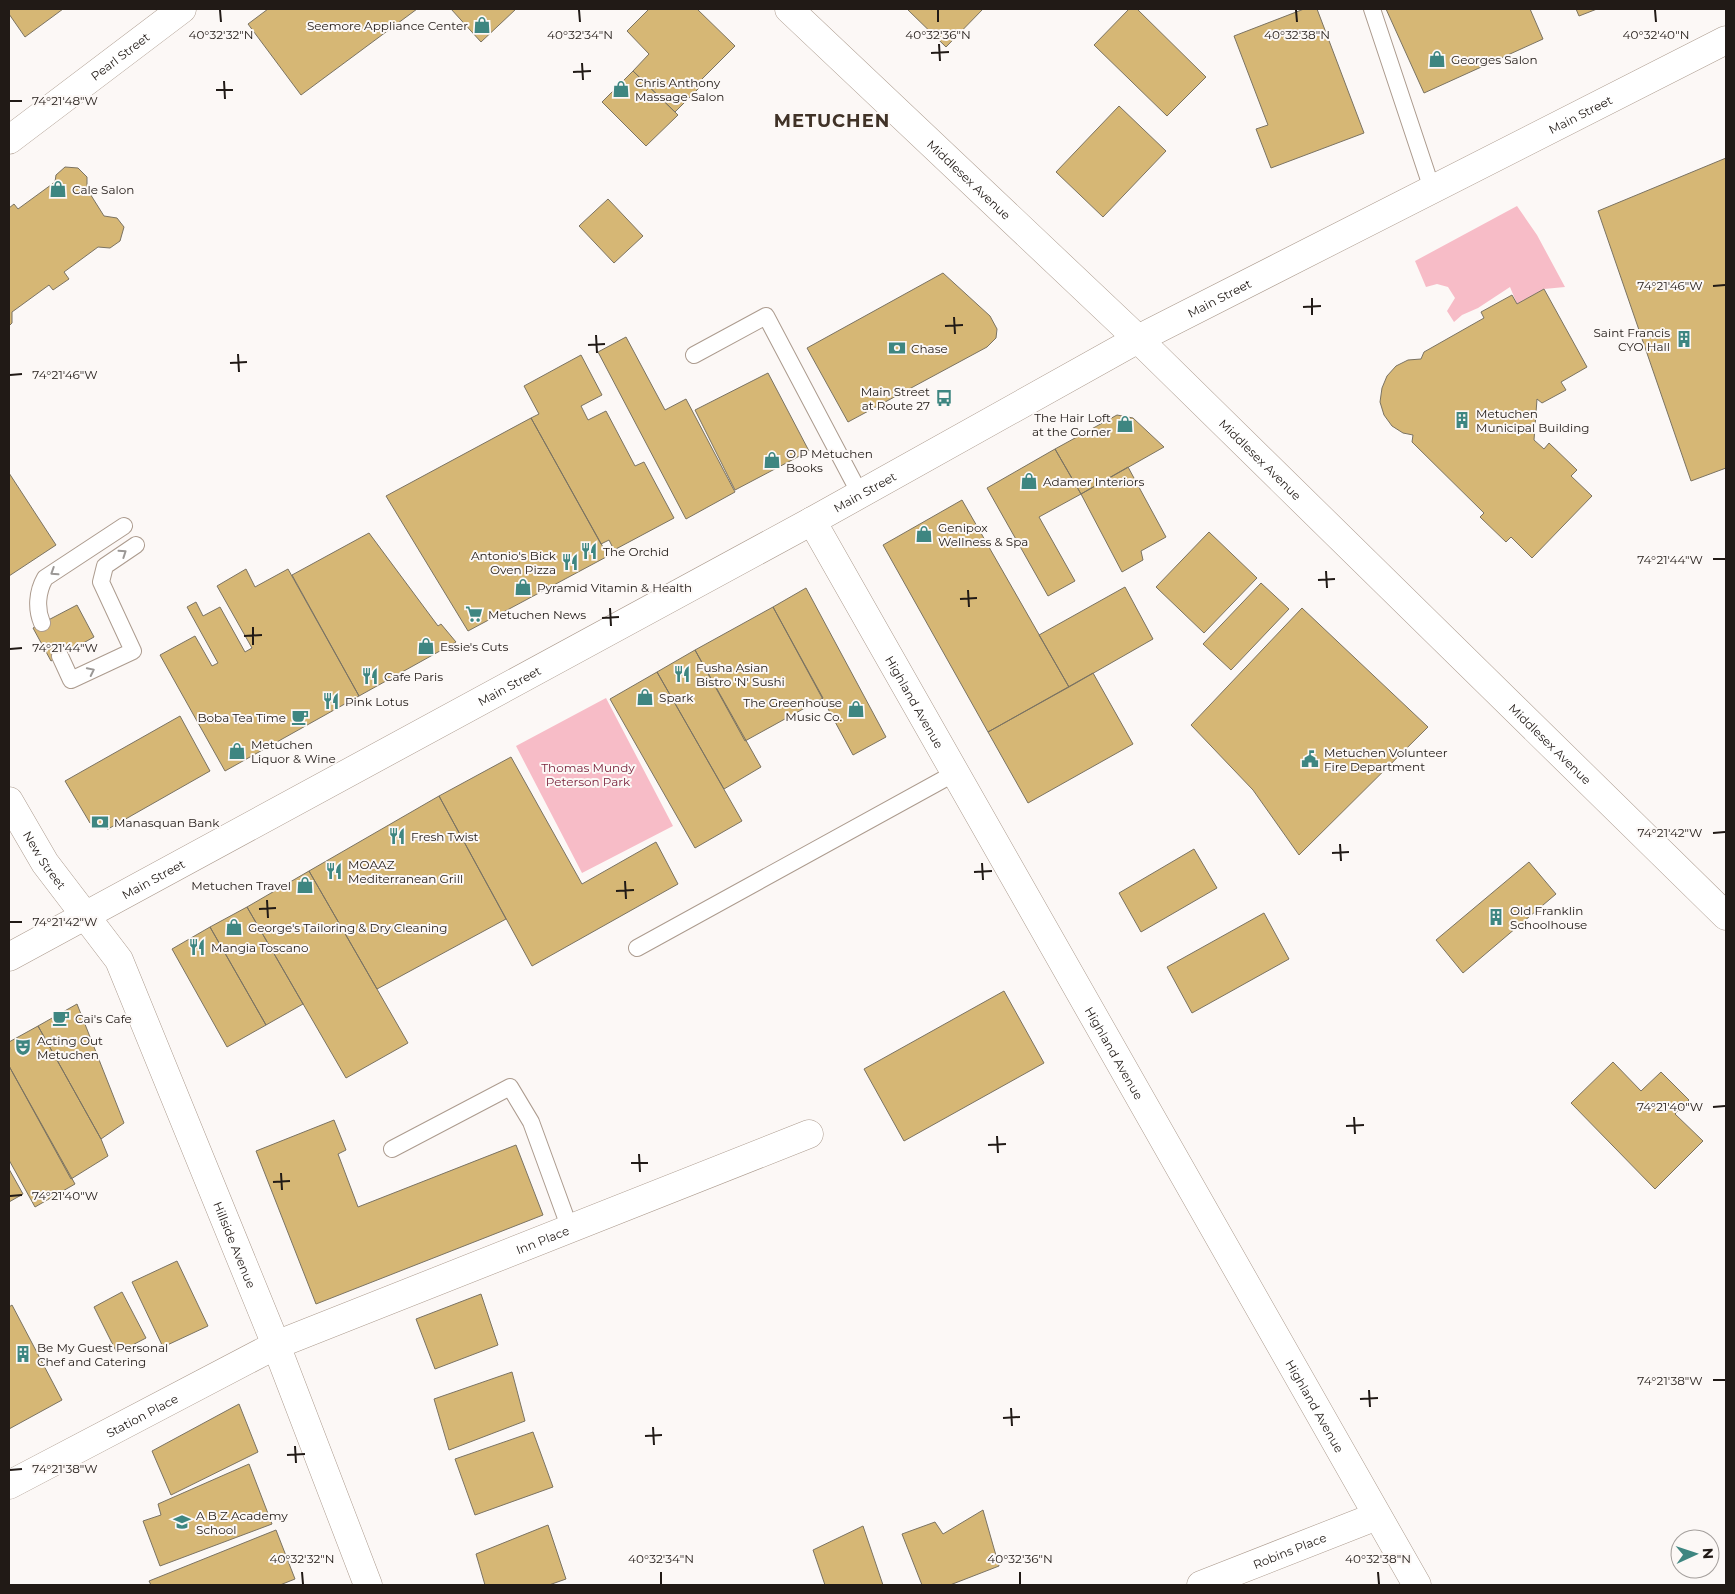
<svg xmlns="http://www.w3.org/2000/svg" width="1735" height="1594" viewBox="0 0 1735 1594" font-family="Montserrat,sans-serif">
	<style>
		.green { fill: #f7bcc7 }
		.building { fill: #d6b775; stroke: #7b7362 }
		.lines { fill: none; stroke-linecap: round; stroke-linejoin: round }
		.service-casing { stroke: #ac9b8e; stroke-width: 18 }
		.minor-casing { stroke: #ac9b8e; stroke-width: 29 }
		.tertiary-casing { stroke: #ac9b8e; stroke-width: 29 }
		.secondary-casing { stroke: #ac9b8e; stroke-width: 29 }
		.service { stroke: #fff; stroke-width: 16 }
		.minor { stroke: #fff; stroke-width: 28 }
		.tertiary { stroke: #fff; stroke-width: 28 }
		.secondary { stroke: #fff; stroke-width: 28 }
		.oneway { stroke: #9b9896 }
		.ticks { fill: none; stroke: #211a16; stroke-width: 2 }
		.labels { text-anchor: middle; dominant-baseline: central; stroke-width: 4; stroke-linejoin: round; paint-order: stroke }
		.poi-label { font-size: 12px; fill: #211a16; stroke: #fcf8f6; text-anchor: start }
		.street-label { font-size: 12px; fill: #211a16; stroke: #fcf8f6 }
		.park-label { font-size: 12px; fill: #7a233d; stroke: #fcf8f6 }
		.district-label { font-size: 18px; font-weight: bold; letter-spacing: 1px; fill: #403227; stroke: #fcf8f6 }
		.ticks-label { font-size: 12px; text-anchor: middle; fill: #211a16; stroke: #fcf8f6; stroke-width: 4; stroke-linejoin: round; paint-order: stroke }
	</style>
	<rect width="100%" height="100%" fill="#fcf8f6"/>
	<path class="green" d="M1517 206 1537 235 1565 287 1544 289 1517 304 1510 287 1478 308 1462 315 1454 322 1447 311 1455 298 1448 287 1437 284 1426 287 1415 261Z
		M606 698 673 826 582 873 516 746Z"/>
	<path class="building" d="M9 9H63L25 37 9 14Z
		M268 9H417L301 95 248 24Z
		M451 9H516L481 42Z
		M649 9H697L735 46 699 82 702 85 675 112 633 71 649 54 627 31Z
		M907 9H983L946 47Z
		M1129 9H1137L1206 77 1167 116 1094 45Z
		M1304 9H1317L1364 133 1271 168 1256 129 1268 125 1234 36Z
		M1386 9H1530L1543 39 1424 93Z
		M1576 9H1597L1579 16Z
		M633 71 678 115 646 146 602 102Z
		M1119 106 1166 151 1103 217 1056 172Z
		M1726 158V468L1691 481 1598 211Z
		M65 167 78 168 87 177V189L104 216 117 218 124 227 120 241 110 248 98 247 64 272 69 279 53 290 49 285 12 312V323L9 326V208L14 204 18 209 55 182 56 175Z
		M608 199 643 236 614 263 579 226Z
		M943 273 990 316 997 329 996 338 987 347 848 422 807 348Z
		M1544 289 1587 367 1561 382 1566 390 1542 403 1537 399 1534 440 1544 449 1549 443 1577 470 1571 476 1592 496 1532 558 1511 537 1506 542 1480 517 1484 513 1412 442 1413 435 1403 433 1392 426 1384 415 1380 402 1382 388 1387 376 1396 366 1408 360 1421 359 1424 352 1484 318 1481 312 1512 295 1517 304Z
		M626 337 665 410 686 399 735 492 686 519 598 352Z
		M581 355 602 395 581 406 588 420 606 411 635 466 644 462 674 518 614 550 609 540 601 544 531 418 539 414 524 386Z
		M768 373 809 451 735 490 695 410Z
		M1117 415 1133 418 1164 447 1081 494 1055 449Z
		M531 418 608 556 468 631 386 496Z
		M1055 449 1081 494 1039 517 1075 581 1048 596 987 488Z
		M1128 467 1166 537 1141 551 1143 560 1122 572 1081 494Z
		M9 473 56 545 9 576Z
		M962 500 1069 687 988 732 883 545Z
		M1209 532 1257 578 1204 633 1156 587Z
		M369 533 438 626 441 624 456 642 359 696 292 575Z
		M246 569 255 587 288 569 359 696 225 771 160 655 195 636 212 666 218 663 187 607 196 602 203 616 220 607 245 652 252 648 217 586Z
		M1261 583 1289 609 1231 670 1203 644Z
		M1125 587 1153 639 1069 687 1039 635Z
		M806 588 886 737 853 755 773 607Z
		M77 605 94 637 51 661 33 628Z
		M773 607 823 698 745 741 695 650Z
		M1302 608 1428 727 1299 855 1253 790 1191 725Z
		M695 650 761 767 724 789 657 672Z
		M657 672 742 821 695 848 610 699Z
		M1093 673 1133 744 1028 803 988 732Z
		M180 716 210 771 108 829 90 823 65 781Z
		M511 757 582 884 656 842 678 884 532 966 439 796Z
		M439 796 506 919 377 989 309 871Z
		M1194 849 1217 888 1141 932 1119 893Z
		M1529 862 1556 894 1463 973 1436 940Z
		M309 871 408 1043 346 1078 247 907Z
		M247 907 303 1004 266 1025 210 927Z
		M1264 913 1289 959 1192 1013 1167 967Z
		M210 927 266 1025 227 1047 172 949Z
		M1004 991 1044 1063 904 1141 864 1069Z
		M77 1004 124 1123 101 1139 38 1026Z
		M38 1026 101 1139 108 1156 71 1179 9 1066V1042Z
		M1613 1062 1641 1091 1661 1072 1689 1100 1675 1114 1703 1141 1655 1189 1571 1103Z
		M9 1066 75 1184 35 1207 9 1160Z
		M334 1120 346 1150 338 1154 358 1207 516 1145 543 1215 316 1304 256 1151Z
		M9 1169 23 1194 9 1202Z
		M177 1261 208 1326 163 1347 132 1282Z
		M122 1292 146 1338 117 1353 94 1307Z
		M481 1294 498 1345 435 1369 416 1319Z
		M12 1305 62 1400 9 1429V1307Z
		M512 1372 525 1421 449 1450 434 1399Z
		M239 1404 258 1452 171 1495 152 1451Z
		M533 1432 553 1487 475 1515 455 1459Z
		M249 1464 272 1524 160 1566 143 1521 161 1515 158 1504Z
		M983 1510 999 1566 950 1585H922L902 1534 935 1522 943 1534Z
		M548 1525 566 1579 549 1585H485L476 1554Z
		M863 1526 883 1585H825L813 1550Z
		M276 1530 295 1579 280 1585H151L149 1581Z"/>
	<g class="lines">
		<g class="service-casing">
			<path id="service" d="M1372 9 1432 189
				M694 355 766 316 860 494
				M42 623C36 609 37 592 45 578L124 526
				M60 656 71 680 133 651 101 582 105 566 136 545
				M637 948 955 773
				M392 1149 510 1087 531 1122 570 1229"/>
		</g>
		<g class="minor-casing">
			<g id="minor">
				<path id="s1" d="M9 140 182 9"/>
				<path id="s2" d="M812 521 1417 1585"/>
				<path id="s3" d="M9 801 45 863 119 960 276 1345 368 1585"/>
				<path id="s4" d="M9 1485 276 1345 809 1134"/>
				<path id="s5" d="M1201 1585 1377 1516"/>
			</g>
		</g>
		<g class="tertiary-casing">
			<g id="tertiary">
				<path id="s6" d="M1138 339 1726 40"/>
			</g>
		</g>
		<g class="secondary-casing">
			<g id="secondary">
				<path id="s7" d="M789 9 1138 339 1726 916"/>
				<path id="s8" d="M9 957 812 521 1138 339"/>
			</g>
		</g>
		<use href="#service" class="service"/>
		<use href="#minor" class="minor"/>
		<use href="#tertiary" class="tertiary"/>
		<use href="#secondary" class="secondary"/>
	</g>
	<defs><path id="oneway-chevron" d="M-2-3.5L2.5 0L-2 3.5" fill="none" stroke-width="1.6" stroke-linecap="round" stroke-linejoin="round" transform="scale(1.25)"/></defs>
	<g class="oneway">
		<use href="#oneway-chevron" transform="translate(123 553) rotate(-34)"/>
		<use href="#oneway-chevron" transform="translate(54 572) rotate(147)"/>
		<use href="#oneway-chevron" transform="translate(91 671) rotate(-26)"/>
	</g>
	<path class="ticks" d="M220 10 221 22M579 10 580 22M938 10V22M1296 10 1297 22M1655 10 1656 22M939 44 940 61M931 53 949 52M582 63 583 80M573 72 591 71M224 81 225 99M216 90H233M10 101H22M1713 286 1725 285M1312 298V315M1303 307 1321 306M954 317 955 334M945 326 963 325M596 335 597 353M588 345 605 344M238 354 239 372M230 363 247 362M10 375 22 374M1713 559H1725M1326 571 1327 588M1318 580 1335 579M968 590 969 607M960 599 977 598M610 608 611 626M602 618 619 617M253 627V645M244 636 262 635M10 649 22 648M1713 833 1725 832M1340 844 1341 861M1332 853 1349 852M982 863 983 880M974 872 992 871M625 881 626 899M616 891 634 890M267 900 268 918M259 909 276 908M10 922H22M1713 1107 1725 1106M1354 1117 1355 1134M1346 1126 1364 1125M997 1136 998 1153M988 1145 1006 1144M639 1154 640 1172M631 1163H648M281 1173 282 1190M273 1182 290 1181M10 1196 22 1195M1713 1380H1725M1369 1390 1370 1407M1360 1399 1378 1398M1011 1408 1012 1426M1003 1418 1020 1417M653 1427 654 1445M645 1436 662 1435M295 1446 296 1463M287 1455 305 1454M10 1470 22 1469M302 1572 303 1584M661 1572V1584M1020 1572V1584M1378 1572 1379 1584"/>
	<defs>
		<g id="shop-bare" transform="scale(1.35)"><path d="M-5-2.5h2.3a2.7 3.5 0 0 1 5.4 0H5L5.5 6h-11ZM-1.5-2.5h3a1.5 2.3 0 0 0-3 0Z" fill="#3e8681" stroke="#fcf8f6" stroke-width="2.5" paint-order="stroke"/></g>
		<g id="building-bare" transform="scale(1.35)"><path d="M-4-6H4V6H1V3H-1V6H-4ZM-2.5-4.3h1.7v1.8h-1.7ZM.8-4.3h1.7v1.8H.8ZM-2.5-1h1.7V.8h-1.7ZM.8-1h1.7V.8H.8Z" fill="#3e8681" stroke="#fcf8f6" stroke-width="2.5" paint-order="stroke"/></g>
		<g id="bank-bare" transform="scale(1.35)"><path d="M-6-4H6V4H-6ZM0-2.3a2.3 2.3 0 1 0 0 4.6a2.3 2.3 0 1 0 0-4.6Z" fill="#3e8681" stroke="#fcf8f6" stroke-width="2.5" paint-order="stroke"/></g>
		<g id="bus-bare" transform="scale(1.35)"><path d="M-5-6H5V4H4V6H2V4H-2V6H-4V4H-5ZM-3.5-4V0h7V-4ZM-3.5 1.2v1.5H-2V1.2ZM2 1.2v1.5H3.5V1.2Z" fill="#3e8681" stroke="#fcf8f6" stroke-width="2.5" paint-order="stroke"/></g>
		<g id="restaurant-bare" transform="scale(1.35)"><path d="M-5-6h1v4h1v-4h1v4h1v-4h1v5L-1.5 .5V6h-2V.5L-5-1ZM5-6V6H3V1.5H1.5Q1.5-4 5-6Z" fill="#3e8681" stroke="#fcf8f6" stroke-width="2.5" paint-order="stroke"/></g>
		<g id="supermarket-bare" transform="scale(1.35)"><path d="M-6-5.5h2.5l.6 2H6L4.5 2H-2.5L-4.4-4H-6ZM-1.5 3.2a1.3 1.3 0 1 0 .1 0ZM3 3.2a1.3 1.3 0 1 0 .1 0Z" fill="#3e8681" stroke="#fcf8f6" stroke-width="2.5" paint-order="stroke"/></g>
		<g id="cafe-bare" transform="scale(1.35)"><path d="M-5.5-4.5H6V0H3Q3 3.5 0 3.5H-2.5Q-5.5 3.5-5.5 0ZM3-3.2v2h1.7v-2ZM-6 4.5H4V6H-6Z" fill="#3e8681" stroke="#fcf8f6" stroke-width="2.5" paint-order="stroke"/></g>
		<g id="civic-bare" transform="scale(1.35)"><path d="M-.6-6.5H3V-4.5H.6V-3L4-1V1h2V6H-6V1h2V-1L-.6-3ZM-1.2 2.5V6h2.4V2.5Z" fill="#3e8681" stroke="#fcf8f6" stroke-width="2.5" paint-order="stroke"/></g>
		<g id="theatre-bare" transform="scale(1.35)"><path d="M-5-5.5Q0-4 5-5.5V0Q5 5 0 6Q-5 5-5 0ZM-3.3-2.5H-1v1.5H-3.3ZM1-2.5H3.3v1.5H1ZM-2.8 1Q0 5.5 2.8 1Z" fill="#3e8681" stroke="#fcf8f6" stroke-width="2.5" paint-order="stroke"/></g>
		<g id="school-bare" transform="scale(1.35)"><path d="M0-5L7-2L0 1L-7-2ZM-4 1L0 2.5L4 1V4Q0 6-4 4Z" fill="#3e8681" stroke="#fcf8f6" stroke-width="2.5" paint-order="stroke"/></g>
	</defs>
	<g fill-rule="evenodd">
		<use href="#shop-bare" x="482" y="25"/>
		<use href="#shop-bare" x="1437" y="59"/>
		<use href="#shop-bare" x="621" y="89"/>
		<use href="#shop-bare" x="58" y="189"/>
		<use href="#building-bare" x="1684" y="339"/>
		<use href="#bank-bare" x="897" y="348"/>
		<use href="#bus-bare" x="944" y="398"/>
		<use href="#building-bare" x="1462" y="420"/>
		<use href="#shop-bare" x="1125" y="424"/>
		<use href="#shop-bare" x="772" y="460"/>
		<use href="#shop-bare" x="1029" y="481"/>
		<use href="#shop-bare" x="924" y="534"/>
		<use href="#restaurant-bare" x="589" y="551"/>
		<use href="#restaurant-bare" x="570" y="562"/>
		<use href="#shop-bare" x="523" y="587"/>
		<use href="#supermarket-bare" x="474" y="614"/>
		<use href="#shop-bare" x="426" y="646"/>
		<use href="#restaurant-bare" x="682" y="674"/>
		<use href="#restaurant-bare" x="370" y="676"/>
		<use href="#shop-bare" x="645" y="697"/>
		<use href="#restaurant-bare" x="331" y="701"/>
		<use href="#shop-bare" x="856" y="709"/>
		<use href="#cafe-bare" x="300" y="717"/>
		<use href="#shop-bare" x="237" y="751"/>
		<use href="#civic-bare" x="1310" y="759"/>
		<use href="#bank-bare" x="100" y="822"/>
		<use href="#restaurant-bare" x="397" y="836"/>
		<use href="#restaurant-bare" x="334" y="871"/>
		<use href="#shop-bare" x="305" y="885"/>
		<use href="#building-bare" x="1496" y="917"/>
		<use href="#shop-bare" x="234" y="927"/>
		<use href="#restaurant-bare" x="197" y="947"/>
		<use href="#cafe-bare" x="61" y="1018"/>
		<use href="#theatre-bare" x="23" y="1047"/>
		<use href="#building-bare" x="23" y="1354"/>
		<use href="#school-bare" x="182" y="1522"/>
	</g>
	<g class="labels">
		<g class="poi-label">
			<text x="468" y="25" text-anchor="end">Seemore Appliance Center</text>
			<text x="1451" y="59">Georges Salon</text>
			<text x="635" y="82">Chris Anthony<tspan x="635" dy="14">Massage Salon</tspan></text>
			<text x="72" y="189">Cale Salon</text>
			<text x="1670" y="332" text-anchor="end">Saint Francis<tspan x="1670" dy="14">CYO Hall</tspan></text>
			<text x="911" y="348">Chase</text>
			<text x="930" y="391" text-anchor="end">Main Street<tspan x="930" dy="14">at Route 27</tspan></text>
			<text x="1476" y="413">Metuchen<tspan x="1476" dy="14">Municipal Building</tspan></text>
			<text x="1111" y="417" text-anchor="end">The Hair Loft<tspan x="1111" dy="14">at the Corner</tspan></text>
			<text x="786" y="453">O P Metuchen<tspan x="786" dy="14">Books</tspan></text>
			<text x="1043" y="481">Adamer Interiors</text>
			<text x="938" y="527">Genipox<tspan x="938" dy="14">Wellness &amp; Spa</tspan></text>
			<text x="603" y="551">The Orchid</text>
			<text x="556" y="555" text-anchor="end">Antonio's Bick<tspan x="556" dy="14">Oven Pizza</tspan></text>
			<text x="537" y="587">Pyramid Vitamin &amp; Health</text>
			<text x="488" y="614">Metuchen News</text>
			<text x="440" y="646">Essie's Cuts</text>
			<text x="696" y="667">Fusha Asian<tspan x="696" dy="14">Bistro 'N' Sushi</tspan></text>
			<text x="384" y="676">Cafe Paris</text>
			<text x="659" y="697">Spark</text>
			<text x="345" y="701">Pink Lotus</text>
			<text x="842" y="702" text-anchor="end">The Greenhouse<tspan x="842" dy="14">Music Co.</tspan></text>
			<text x="286" y="717" text-anchor="end">Boba Tea Time</text>
			<text x="251" y="744">Metuchen<tspan x="251" dy="14">Liquor &amp; Wine</tspan></text>
			<text x="1324" y="752">Metuchen Volunteer<tspan x="1324" dy="14">Fire Department</tspan></text>
			<text x="114" y="822">Manasquan Bank</text>
			<text x="411" y="836">Fresh Twist</text>
			<text x="348" y="864">MOAAZ<tspan x="348" dy="14">Mediterranean Grill</tspan></text>
			<text x="291" y="885" text-anchor="end">Metuchen Travel</text>
			<text x="1510" y="910">Old Franklin<tspan x="1510" dy="14">Schoolhouse</tspan></text>
			<text x="248" y="927">George's Tailoring &amp; Dry Cleaning</text>
			<text x="211" y="947">Mangia Toscano</text>
			<text x="75" y="1018">Cai's Cafe</text>
			<text x="37" y="1040">Acting Out<tspan x="37" dy="14">Metuchen</tspan></text>
			<text x="37" y="1347">Be My Guest Personal<tspan x="37" dy="14">Chef and Catering</tspan></text>
			<text x="196" y="1515">A B Z Academy<tspan x="196" dy="14">School</tspan></text>
		</g>
		<g class="street-label">
			<text stroke="none"><textPath href="#s1" startOffset="139">Pearl Street</textPath></text>
			<text stroke="none"><textPath href="#s6" startOffset="496">Main Street</textPath></text>
			<text stroke="none"><textPath href="#s7" startOffset="248">Middlesex Avenue</textPath></text>
			<text stroke="none"><textPath href="#s6" startOffset="91">Main Street</textPath></text>
			<text stroke="none"><textPath href="#s7" startOffset="652">Middlesex Avenue</textPath></text>
			<text stroke="none"><textPath href="#s8" startOffset="974">Main Street</textPath></text>
			<text stroke="none"><textPath href="#s8" startOffset="569">Main Street</textPath></text>
			<text stroke="none"><textPath href="#s2" startOffset="208">Highland Avenue</textPath></text>
			<text stroke="none"><textPath href="#s7" startOffset="1058">Middlesex Avenue</textPath></text>
			<text stroke="none"><textPath href="#s3" startOffset="69">New Street</textPath></text>
			<text stroke="none"><textPath href="#s8" startOffset="164">Main Street</textPath></text>
			<text stroke="none"><textPath href="#s2" startOffset="612">Highland Avenue</textPath></text>
			<text stroke="none"><textPath href="#s4" startOffset="588">Inn Place</textPath></text>
			<text stroke="none"><textPath href="#s3" startOffset="501">Hillside Avenue</textPath></text>
			<text stroke="none"><textPath href="#s2" startOffset="1018">Highland Avenue</textPath></text>
			<text stroke="none"><textPath href="#s4" startOffset="150">Station Place</textPath></text>
			<text stroke="none"><textPath href="#s5" startOffset="95">Robins Place</textPath></text>
		</g>
		<g class="park-label">
			<text x="588" y="767">Thomas Mundy<tspan x="588" dy="14">Peterson Park</tspan></text>
		</g>
		<g class="district-label">
			<text x="832" y="121">METUCHEN</text>
		</g>
	</g>
	<g class="ticks-label">
		<text x="221" y="39">40°32'32"N</text>
		<text x="580" y="39">40°32'34"N</text>
		<text x="938" y="39">40°32'36"N</text>
		<text x="1297" y="39">40°32'38"N</text>
		<text x="1656" y="39">40°32'40"N</text>
		<text x="65" y="105">74°21'48"W</text>
		<text x="1670" y="290">74°21'46"W</text>
		<text x="65" y="379">74°21'46"W</text>
		<text x="1670" y="564">74°21'44"W</text>
		<text x="65" y="652">74°21'44"W</text>
		<text x="1670" y="837">74°21'42"W</text>
		<text x="65" y="926">74°21'42"W</text>
		<text x="1670" y="1111">74°21'40"W</text>
		<text x="65" y="1200">74°21'40"W</text>
		<text x="1670" y="1385">74°21'38"W</text>
		<text x="65" y="1473">74°21'38"W</text>
		<text x="302" y="1563">40°32'32"N</text>
		<text x="661" y="1563">40°32'34"N</text>
		<text x="1020" y="1563">40°32'36"N</text>
		<text x="1378" y="1563">40°32'38"N</text>
	</g>
	<rect width="1735" height="1594" fill="none" stroke="#211a16" stroke-width="20"/>
	<g transform="translate(1695 1554) rotate(87)"><circle r="24" fill="#fcf8f6" stroke="#a49f9c"/>
	<path d="M0-4L9 19L0 12L-9 19Z" fill="#3e8681"/>
	<text y="-8" font-size="14" font-weight="bold" text-anchor="middle" fill="#211a16">N</text>
	</g>
</svg>
